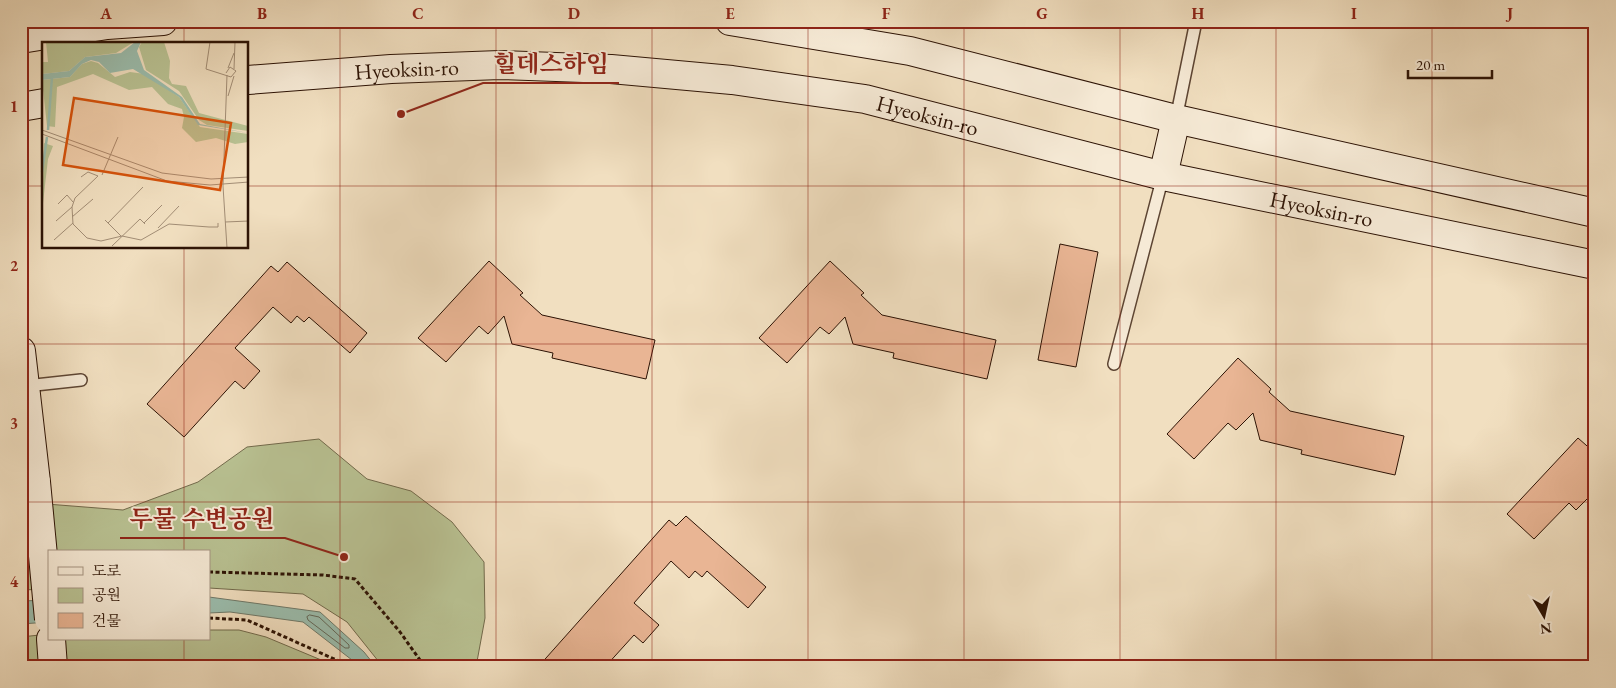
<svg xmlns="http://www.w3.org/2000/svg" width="1616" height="688" viewBox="0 0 1616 688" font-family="'EB Garamond','Noto Serif KR',serif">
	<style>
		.green { fill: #b9c293; stroke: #726a4c }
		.water { fill: #9bbdad; stroke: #6f7969 }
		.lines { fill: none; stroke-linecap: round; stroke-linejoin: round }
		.shore { stroke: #646858; stroke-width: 1 }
		.building { fill: #e9b594; stroke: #2c1204 }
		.lane-casing { stroke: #5d4533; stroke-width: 14 }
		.secondary-casing { stroke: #2c1204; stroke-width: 30 }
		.path { stroke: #2c1204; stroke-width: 3; stroke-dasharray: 4 2.5; stroke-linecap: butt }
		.lane { stroke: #f6ead6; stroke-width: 11 }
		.secondary { stroke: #f6ead6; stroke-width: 28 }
		.secondary-bridge-casing { stroke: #2c1204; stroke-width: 30; stroke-linecap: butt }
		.secondary-bridge { stroke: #f6ead6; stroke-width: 28 }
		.grid { fill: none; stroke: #8f2418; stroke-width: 1; stroke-opacity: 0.55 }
		.labels { text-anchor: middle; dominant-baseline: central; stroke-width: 4; stroke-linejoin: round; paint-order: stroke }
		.street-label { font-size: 22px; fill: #2c1204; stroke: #f6ead6 }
		.inset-river { fill: none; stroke: #9bbdad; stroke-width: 2.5 }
		.inset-road { fill: none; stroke: #a28d75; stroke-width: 1 }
		.view { fill: #d5520b; fill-opacity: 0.15; stroke: #d5520b; stroke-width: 2.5 }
		.inset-edge { fill: none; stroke: #2c1204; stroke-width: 2.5 }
		.leader { fill: none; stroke: #8f2418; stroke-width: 2 }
		.callout-dot { fill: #8f2418; stroke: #f6ead6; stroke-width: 2 }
		.callout-label { font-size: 24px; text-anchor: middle; font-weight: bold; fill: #8f2418; stroke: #f6ead6; stroke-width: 4; stroke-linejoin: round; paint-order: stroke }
		.neatline { fill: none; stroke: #8f2418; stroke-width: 2 }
		.grid-label { font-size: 16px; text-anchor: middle; font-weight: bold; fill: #8f2418 }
	</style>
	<rect width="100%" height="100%" fill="#f1dfc0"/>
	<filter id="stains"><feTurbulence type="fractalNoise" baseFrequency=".004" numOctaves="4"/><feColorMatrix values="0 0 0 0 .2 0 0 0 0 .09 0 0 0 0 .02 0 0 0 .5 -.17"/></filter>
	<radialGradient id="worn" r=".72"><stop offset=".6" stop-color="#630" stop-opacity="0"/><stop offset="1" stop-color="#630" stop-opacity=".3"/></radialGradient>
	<path class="green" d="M319 439 367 479 411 491 452 522 484 562 485 618 476 667H383L347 622 303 594 209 588V552H49V589L21 590V502L123 510 198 482 247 447Z
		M209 630H239L266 637 326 662 333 667H21V637L49 634V639H209Z"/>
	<path class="water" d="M209 597 320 612 364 652 376 667H361L303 622 230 612 209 613Z
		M49 600V622L21 624V601Z"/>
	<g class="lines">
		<path class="shore" d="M310 615 319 617 349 645V648H345L308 620 307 617Z"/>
	</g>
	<path class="building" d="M1060 244 1098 252 1076 367 1038 360Z
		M489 261 523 293 520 295 542 315 655 340 646 379 552 358 553 353 512 344 504 316 488 334 479 326 446 362 418 338Z
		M830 261 864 293 861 295 882 315 996 340 987 379 893 358 894 353 853 344 845 317 829 334 820 327 787 363 759 338Z
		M287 262 367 333 350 353 309 317 304 322 297 316 291 323 273 307 235 348 260 371 244 389 235 381 184 437 147 404 271 266 278 272Z
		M1238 358 1271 389 1269 392 1290 411 1404 436 1395 475 1301 454 1302 450 1260 440 1253 413 1236 430 1228 423 1194 459 1167 434Z
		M1578 438 1595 453V491L1576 510 1569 503 1534 539 1507 514Z
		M686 516 766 587 748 608 707 571 702 577 695 571 689 578 671 561 634 603 659 625 643 643 634 635 605 667H538L669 520 676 526Z"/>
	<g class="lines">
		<g class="lane-casing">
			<path id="lane" d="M1176 119 1196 21
				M1114 364 1163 176
				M26 386 81 380"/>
		</g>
		<g class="secondary-casing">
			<g id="secondary">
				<path d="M730 21 910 51 1176 119 1595 213"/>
				<path d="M21 39 107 25 163 21"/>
				<path id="s1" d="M248 80 391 69 500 65 611 69 732 80 865 99 1163 176 1595 265"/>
				<path d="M21 107 44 103"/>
				<path d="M1163 176 1176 119"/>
				<path d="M21 351 36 482"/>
				<path d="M51 639 53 667"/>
			</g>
		</g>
		<path class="path" d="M209 572 323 575 355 579 400 632 425 667
			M209 618 247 620 352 667"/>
		<use href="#lane" class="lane"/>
		<use href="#secondary" class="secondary"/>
		<g class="secondary-bridge-casing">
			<path id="secondary-bridge" d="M36 482 49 619"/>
		</g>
		<use href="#secondary-bridge" class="secondary-bridge"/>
	</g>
	<path class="grid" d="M184 21V44M340 21V667M496 21V667M652 21V667M808 21V667M964 21V667M1120 21V667M1276 21V667M1432 21V667M21 186H44M248 186H1595M184 248V552M21 344H1595M21 502H1595M184 639V667"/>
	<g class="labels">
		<g class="street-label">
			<text stroke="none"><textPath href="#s1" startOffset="159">Hyeoksin-ro</textPath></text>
			<text stroke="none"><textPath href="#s1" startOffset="684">Hyeoksin-ro</textPath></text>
			<text stroke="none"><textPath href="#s1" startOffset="1089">Hyeoksin-ro</textPath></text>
		</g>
	</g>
	<g transform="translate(42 42)">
		<rect width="206" height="206" fill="#f1dfc0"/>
		<path d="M4 0H92L74 11 43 15 27 29 0 32V20H6ZM100 0H122L128 19 127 36 130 42 144 44 157 71 206 84V89L165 83 157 78 137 49 104 28 97 5ZM49 19 56 21 73 35 88 30 103 32 137 55 158 85 206 92V100L193 102 174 96 154 100 140 86 142 75 140 67 126 62 110 45 87 48 51 32 15 45 13 85 5 84 0 38 28 35 40 22ZM2 101 11 104 6 117 0 170Z" fill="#b9c293"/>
		<path d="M93 0H99L95 9 102 28 140 55 158 82 206 91 156 83 137 55 91 27 68 31 57 20 49 18 40 22 28 35 0 38V32L27 29 43 15 79 11Z" fill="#9bbdad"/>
		<path class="inset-river" d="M6 88 10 35M0 130 5 95"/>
		<path class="inset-road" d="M168 0 164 27 189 35 194 29 188 25 184 31M186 26 192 11M192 27 193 0M185 33 181 144 185 206M186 54 192 34M0 88 120 131 169 137 207 135M0 92 125 139 168 143 207 140M60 133 76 95M39 135 46 130 56 134 33 156 30 165 31 182 45 196 59 199 80 194 99 198 127 182 167 185H176V181M16 162 25 153 31 160M30 175 51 157M63 178 79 194M14 179 30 165M183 180 207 179M66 181 101 145M102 181 120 163M116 186 137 164M12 198 31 181M70 204 98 177 103 182"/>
		<path class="view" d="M32 56 189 81 178 148 21 123Z"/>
		<rect width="206" height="206" class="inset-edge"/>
	</g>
	<path class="leader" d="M401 114L483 83H619M344 557L285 538H120"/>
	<g class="callout-dot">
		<circle cx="401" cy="114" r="5"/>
		<circle cx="344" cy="557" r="5"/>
	</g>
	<g class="callout-label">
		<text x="551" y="72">힐데스하임</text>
		<text x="202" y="527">두물 수변공원</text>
	</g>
	<rect width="1616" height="688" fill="none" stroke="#f1dfc0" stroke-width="55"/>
	<rect x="48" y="550" width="162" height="90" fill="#f6ead6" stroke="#a59482"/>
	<rect x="58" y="567" width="25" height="8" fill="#f6ead6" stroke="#a59482"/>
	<text x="92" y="576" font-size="15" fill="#2c1204">도로</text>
	<rect x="58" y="588" width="25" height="15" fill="#b9c293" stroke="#a59482"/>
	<text x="92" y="600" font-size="15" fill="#2c1204">공원</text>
	<rect x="58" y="613" width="25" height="15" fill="#e9b594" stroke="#a59482"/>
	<text x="92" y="626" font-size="15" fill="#2c1204">건물</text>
	<g transform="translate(1544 616) rotate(171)" stroke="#f6ead6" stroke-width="4" paint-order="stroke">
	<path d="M0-4L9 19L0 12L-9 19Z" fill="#2c1204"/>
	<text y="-8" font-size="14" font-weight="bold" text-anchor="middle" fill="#2c1204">N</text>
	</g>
	<path d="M1408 70v8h84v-8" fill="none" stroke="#2c1204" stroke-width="2.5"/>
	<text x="1416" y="70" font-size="15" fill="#2c1204" stroke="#f6ead6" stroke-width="4" paint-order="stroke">20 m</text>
	<rect x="28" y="28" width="1560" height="632" class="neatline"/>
	<g class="grid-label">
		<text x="106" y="19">A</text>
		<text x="262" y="19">B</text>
		<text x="418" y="19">C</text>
		<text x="574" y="19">D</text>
		<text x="730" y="19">E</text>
		<text x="886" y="19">F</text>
		<text x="1042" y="19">G</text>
		<text x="1198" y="19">H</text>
		<text x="1354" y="19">I</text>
		<text x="1510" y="19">J</text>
		<text x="14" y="112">1</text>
		<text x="14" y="271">2</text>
		<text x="14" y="429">3</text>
		<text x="14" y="587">4</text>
	</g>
	<rect width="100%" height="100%" filter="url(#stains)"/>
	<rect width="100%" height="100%" fill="url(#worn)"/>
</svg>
